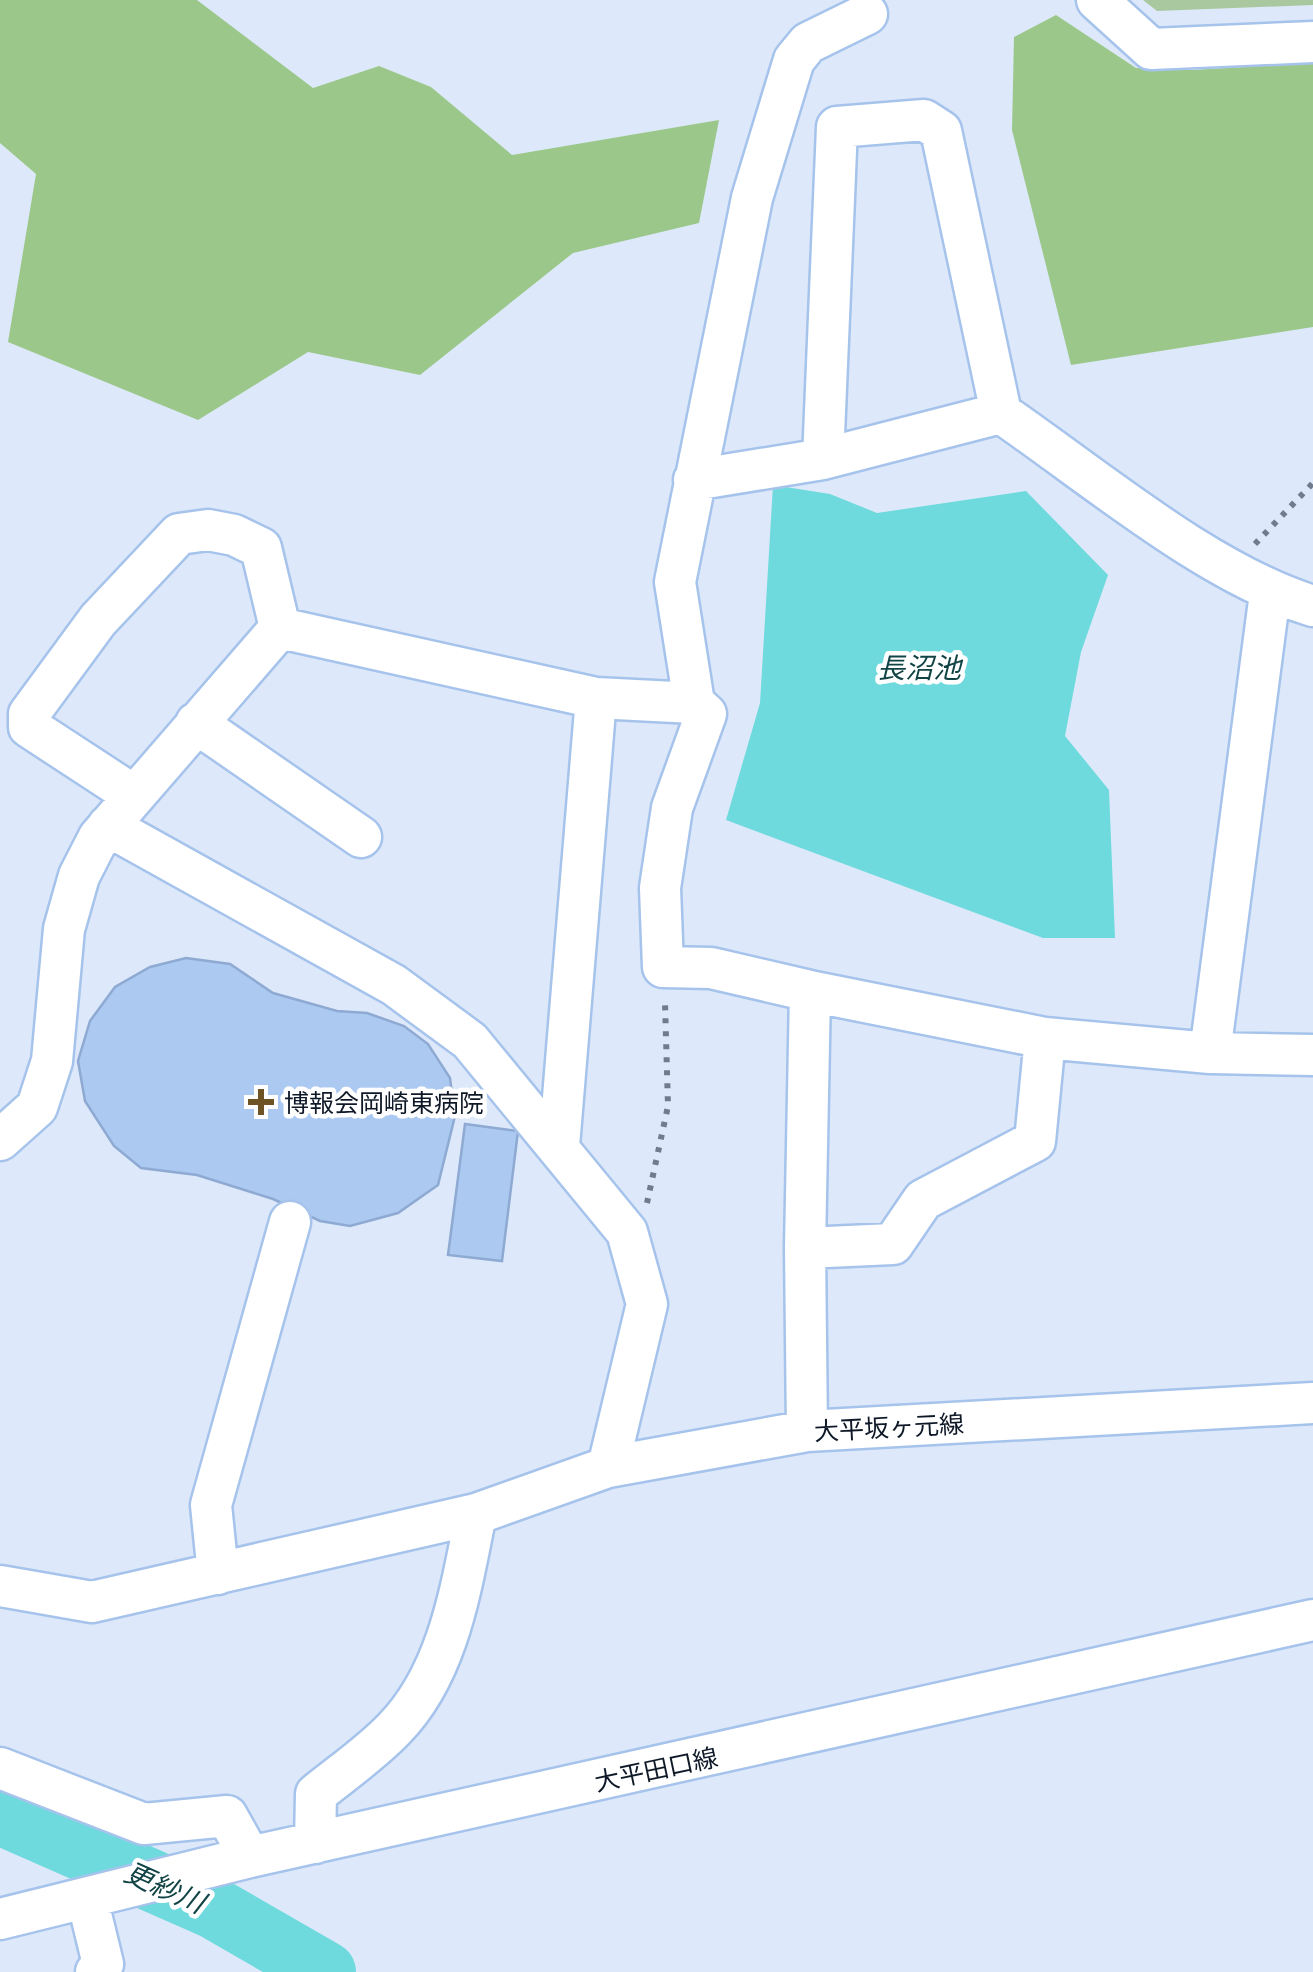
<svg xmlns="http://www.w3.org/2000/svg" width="1313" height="1972" viewBox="0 0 1313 1972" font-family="Quicksand,'Noto Sans JP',sans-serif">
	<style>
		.green { fill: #aac89f }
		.forest { fill: #9bc88a }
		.water { fill: #6fdadd }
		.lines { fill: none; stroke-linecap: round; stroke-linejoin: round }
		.river { stroke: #6fdadd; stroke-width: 62 }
		.building { fill: #acc9f2; stroke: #8eaad2; stroke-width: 2.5 }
		.minor-casing { stroke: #a6c3ec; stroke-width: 45 }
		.path { stroke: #707b8b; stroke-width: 6; stroke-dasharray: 5 8; stroke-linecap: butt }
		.minor { stroke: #fff; stroke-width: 40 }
		.poi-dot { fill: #6e5325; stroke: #fff; stroke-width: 4 }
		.labels { text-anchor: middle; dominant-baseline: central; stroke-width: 9; stroke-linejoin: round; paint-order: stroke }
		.poi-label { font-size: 25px; fill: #0e1827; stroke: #fff; text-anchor: start }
		.street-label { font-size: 25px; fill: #0e1827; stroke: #fff }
		.water-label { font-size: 28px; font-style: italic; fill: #124445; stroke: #fff }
	</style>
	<rect width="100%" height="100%" fill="#dde9fa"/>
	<path class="green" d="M1143 0H1313V5L1157 11Z"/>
	<path class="forest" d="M0 0H197L313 88 379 66 431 87 512 155 719 120 699 223 573 253 420 375 308 352 198 420 8 342 36 174 0 143Z
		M1056 15 1136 68 1192 70 1313 63V327L1071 365 1012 130 1014 37Z"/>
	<path class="water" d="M773 485 830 494 877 513 1026 491 1108 575 1081 652 1065 736 1109 790 1115 938H1043L726 820 760 703Z"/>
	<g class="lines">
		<path class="river" d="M0 1814 212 1907 325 1972"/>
	</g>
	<path class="building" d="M186 958 230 964 273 993 337 1011 367 1013 404 1026 428 1044 450 1078 455 1116 438 1185 398 1213 350 1226 320 1221 273 1199 197 1175 141 1168 114 1146 85 1101 78 1061 90 1021 115 987 150 967Z
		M465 1124 518 1131 502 1261 448 1255Z"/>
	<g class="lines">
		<g class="minor-casing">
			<path id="minor" d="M1097 0 1151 49 1313 42
				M1001 413C1093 476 1208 574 1313 606
				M694 480 823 459 1001 413 941 131 924 120 837 127 823 459
				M280 628 596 698 694 703
				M196 723 361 837
				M133 795 29 727V714L98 620 179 534 208 530 234 535 261 548 280 628
				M108 826 394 985 470 1041 627 1232 647 1304 608 1467
				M810 991 711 968 663 967 660 888 672 808 706 714 694 703 675 582 752 198 794 60 808 43 867 14
				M1210 1053 1270 593
				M0 1140 37 1107 52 1061 64 929 79 876 99 837 280 628
				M559 1146 596 698
				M805 1248 893 1244 923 1200 1035 1141 1045 1038
				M807 1431 805 1248 810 991 1045 1038 1210 1053 1313 1055
				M218 1574 211 1505 290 1222
				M0 1586 92 1602 476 1514 608 1467 807 1431 1313 1403
				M0 1768 144 1824 227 1816 250 1857
				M315 1843 316 1794C342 1773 371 1753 394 1729 449 1673 461 1587 476 1514
				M87 1898 103 1964 96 1972
				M0 1919 250 1857 1313 1620"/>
		</g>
		<path class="path" d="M1255 544 1313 483
			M647 1203 668 1106 665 1003"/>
		<use href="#minor" class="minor"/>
	</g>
	<path class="poi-dot" d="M256 1087h10v10h10v10h-10v10h-10v-10h-10v-10h10z"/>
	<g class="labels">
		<g class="poi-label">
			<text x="284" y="1102">博報会岡崎東病院</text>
		</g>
		<g class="street-label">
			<text transform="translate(889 1427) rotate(-3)">大平坂ヶ元線</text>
			<text transform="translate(656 1769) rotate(-12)">大平田口線</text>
		</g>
		<g class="water-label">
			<text x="919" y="667">長沼池</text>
			<text transform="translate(165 1887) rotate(24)">更紗川</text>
		</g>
	</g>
</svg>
